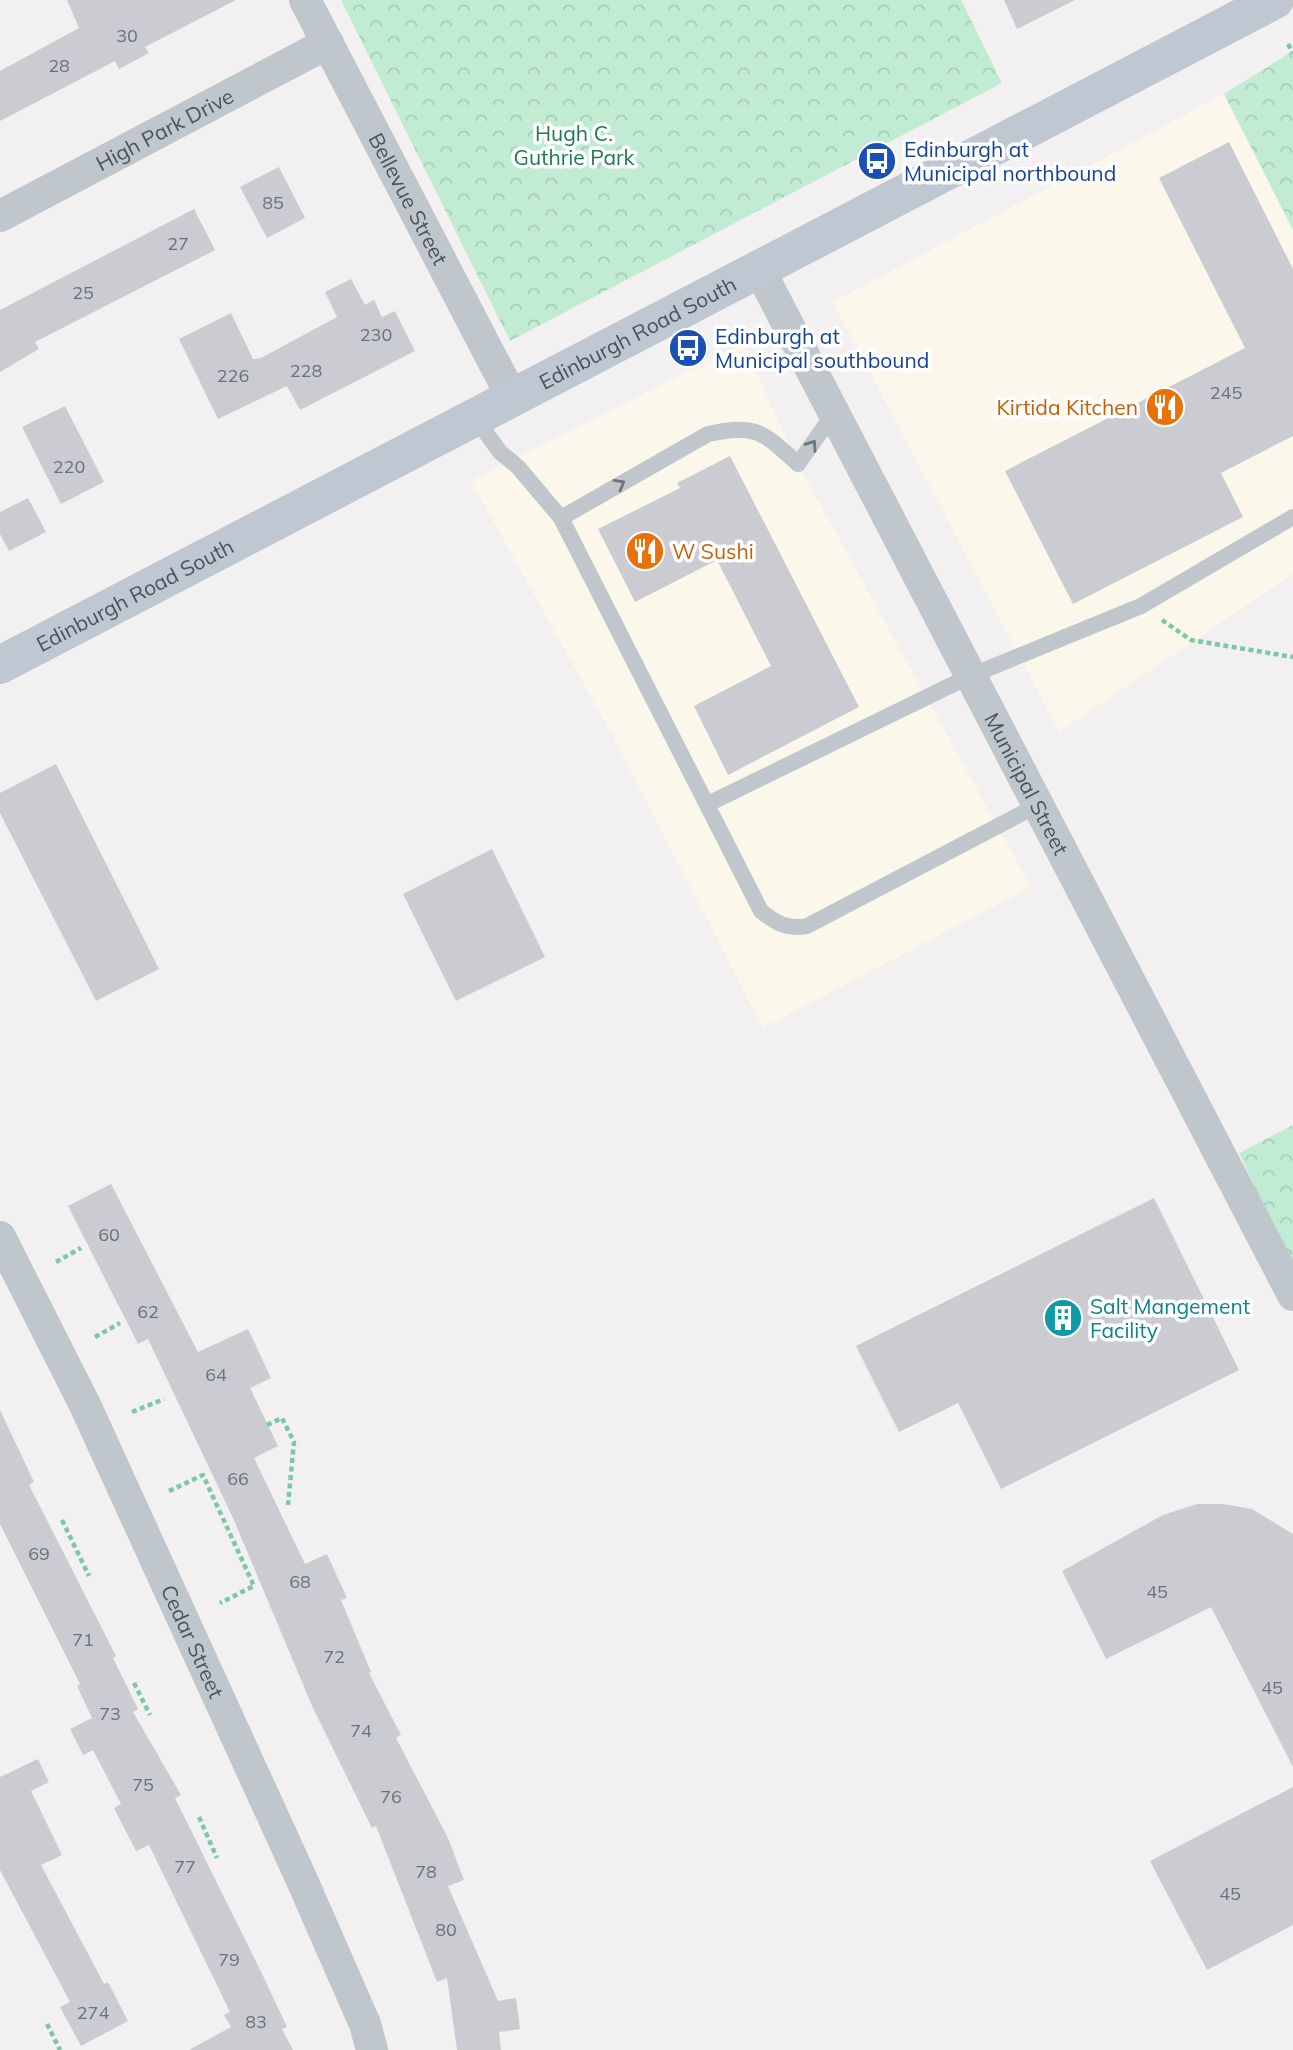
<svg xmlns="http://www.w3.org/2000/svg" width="1293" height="2050" viewBox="0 0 1293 2050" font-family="Mulish,sans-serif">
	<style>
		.commercial { fill: #fbf7eb }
		.forest { fill: url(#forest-crowns) }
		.building { fill: #caccd2 }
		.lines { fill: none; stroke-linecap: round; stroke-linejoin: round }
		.path { stroke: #7cc8a3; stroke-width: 4.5; stroke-dasharray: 5 3.5; stroke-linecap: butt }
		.service { stroke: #bfc7cd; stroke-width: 16 }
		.minor { stroke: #bfc7cd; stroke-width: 32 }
		.secondary { stroke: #bfc8d2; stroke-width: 38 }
		.oneway { stroke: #6c767e }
		.labels { text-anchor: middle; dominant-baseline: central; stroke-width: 7; stroke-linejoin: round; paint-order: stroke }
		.number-label { font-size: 18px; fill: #69717a }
		.street-label { font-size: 21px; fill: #49535c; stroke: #fff }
		.park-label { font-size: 21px; fill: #1e794d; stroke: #fff }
		.transit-label { font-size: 21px; fill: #164399; stroke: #fff; text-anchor: start }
		.food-label { font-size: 21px; fill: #c56008; stroke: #fff; text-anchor: end }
		.culture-label { font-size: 21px; fill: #0d838f; stroke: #fff; text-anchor: start }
	</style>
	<defs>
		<pattern id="forest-crowns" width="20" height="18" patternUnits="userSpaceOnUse" patternTransform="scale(1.75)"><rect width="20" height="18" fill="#c1ecd3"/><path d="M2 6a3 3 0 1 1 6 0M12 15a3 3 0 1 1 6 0" fill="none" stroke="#a7ccb8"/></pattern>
	</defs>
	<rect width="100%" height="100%" fill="#f2f0f0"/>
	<path class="commercial" d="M1224 94 1293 230V574L1059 732 833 302Z
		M743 343 798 464 1031 887 763 1028 612 735 471 481Z"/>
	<path class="forest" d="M341 0H961L1002 83 510 341Z
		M1293 51V230L1224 94Z
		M1293 1125V1270L1239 1153Z"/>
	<path class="building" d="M67 0H236L145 47 149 53 119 69 115 61 0 121V71L79 28Z
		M1004 0H1075L1017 29Z
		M1229 142 1293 269V436L1221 473 1243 517 1073 604 1005 471 1245 348 1159 178Z
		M279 167 305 218 267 238 240 187Z
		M194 209 215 250 35 342 39 349 0 372V310Z
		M351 279 365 305 374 300 382 317 395 311 415 351 300 410 287 386 218 419 179 339 231 313 253 359 261 358 337 317 325 292Z
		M65 406 104 482 61 504 22 427Z
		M730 456 859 707 728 775 694 706 771 666 717 560 635 602 598 529 680 488 677 483Z
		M28 498 46 532 9 551 0 534V512Z
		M56 764 159 969 96 1001 0 813V793Z
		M492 849 545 957 456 1001 403 894Z
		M111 1184 198 1352 248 1329 271 1378 250 1388 278 1446 254 1458 305 1564 327 1554 347 1598 341 1600 371 1672 369 1673 401 1735 396 1738 448 1838 464 1880 448 1886 498 2001 516 1998 520 2029 499 2032 501 2050H457L447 1978 437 1982 376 1826 372 1828 313 1708 233 1518 148 1339 138 1344 68 1206Z
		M1154 1198 1239 1370 1001 1489 958 1403 899 1432 856 1346Z
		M0 1410 34 1482 29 1485 116 1656 113 1658 138 1709 133 1712 181 1795 175 1798 263 1976 287 2027 282 2029 293 2050H189L231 2027 224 2015 230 2012 149 1845 136 1851 114 1808 121 1804 93 1750 83 1755 70 1729 92 1718 77 1686 80 1684 0 1524Z
		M1197 1504H1223L1252 1509 1293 1534V1767L1211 1607 1106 1659 1062 1571 1163 1515Z
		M38 1759 49 1782 31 1791 62 1855 41 1865 104 1984 108 1982 128 2021 81 2046 60 2007 70 2002 0 1870V1777Z
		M1293 1787V1925L1207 1970 1150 1861Z"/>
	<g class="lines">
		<path class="path" d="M1288 44 1293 53
			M908 139 910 144
			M873 157 877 161
			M1162 620 1191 640 1293 657
			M56 1262 81 1248
			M95 1337 120 1323
			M132 1412 164 1399
			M267 1425 282 1418 294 1442 288 1505
			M169 1491 203 1475 254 1586 220 1603
			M62 1520 89 1576
			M134 1683 150 1715
			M199 1817 217 1858
			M47 2024 60 2050"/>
		<path class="service" d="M476 419 500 452 518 467 561 518 761 911C776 923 787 930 807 926L1038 805
			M561 518 708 434C757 423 764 433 798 464L834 413
			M708 804 970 676 1141 606 1293 517"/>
		<g class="minor">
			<path id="s1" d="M305 0 513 399"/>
			<path id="s2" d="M0 216 328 43"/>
			<path id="s3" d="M760 271 1293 1295"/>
			<path id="s4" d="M0 1237 85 1405 301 1878 365 2024 372 2050"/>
		</g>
		<path class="secondary" id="s5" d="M0 665 1275 0"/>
	</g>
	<defs><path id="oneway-chevron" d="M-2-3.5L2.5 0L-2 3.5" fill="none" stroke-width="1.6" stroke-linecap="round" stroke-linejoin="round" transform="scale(1.75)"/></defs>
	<g class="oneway">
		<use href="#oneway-chevron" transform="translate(812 445) rotate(-55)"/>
		<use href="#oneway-chevron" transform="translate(620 484) rotate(-30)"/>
	</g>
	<defs>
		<g id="bus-disc" transform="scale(2.0125)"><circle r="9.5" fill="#1a4fb4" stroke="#fff"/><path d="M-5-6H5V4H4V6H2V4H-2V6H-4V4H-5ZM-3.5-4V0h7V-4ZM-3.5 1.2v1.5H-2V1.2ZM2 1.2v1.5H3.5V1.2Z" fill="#fff"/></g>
		<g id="restaurant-disc" transform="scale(2.0125)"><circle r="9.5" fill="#e8710a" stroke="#fff"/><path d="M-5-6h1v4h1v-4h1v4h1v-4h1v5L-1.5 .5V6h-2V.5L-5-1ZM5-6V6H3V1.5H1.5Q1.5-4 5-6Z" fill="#fff"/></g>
		<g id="building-disc" transform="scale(2.0125)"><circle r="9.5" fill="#0f9aa8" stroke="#fff"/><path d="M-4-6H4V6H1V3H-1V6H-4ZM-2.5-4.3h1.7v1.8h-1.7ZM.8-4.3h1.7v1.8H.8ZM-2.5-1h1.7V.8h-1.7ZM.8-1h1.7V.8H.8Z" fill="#fff"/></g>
	</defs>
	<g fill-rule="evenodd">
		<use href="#bus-disc" x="877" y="161"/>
		<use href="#bus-disc" x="688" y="348"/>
		<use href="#restaurant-disc" x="1165" y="407"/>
		<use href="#restaurant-disc" x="645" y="551"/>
		<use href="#building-disc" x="1063" y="1318"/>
	</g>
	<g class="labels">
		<g class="number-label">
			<text x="127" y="35">30</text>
			<text x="59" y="65">28</text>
			<text x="273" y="202">85</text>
			<text x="178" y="243">27</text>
			<text x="83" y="292">25</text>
			<text x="376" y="334">230</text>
			<text x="306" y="370">228</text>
			<text x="233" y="375">226</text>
			<text x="1226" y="392">245</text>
			<text x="69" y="466">220</text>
			<text x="109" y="1234">60</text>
			<text x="148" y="1311">62</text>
			<text x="216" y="1374">64</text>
			<text x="238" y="1478">66</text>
			<text x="39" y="1553">69</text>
			<text x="300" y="1581">68</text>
			<text x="1157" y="1591">45</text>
			<text x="83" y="1639">71</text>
			<text x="334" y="1656">72</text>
			<text x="1272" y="1687">45</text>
			<text x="110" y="1713">73</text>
			<text x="361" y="1730">74</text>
			<text x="143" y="1784">75</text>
			<text x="391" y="1796">76</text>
			<text x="185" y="1866">77</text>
			<text x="426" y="1871">78</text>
			<text x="1230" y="1893">45</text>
			<text x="446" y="1929">80</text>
			<text x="229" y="1959">79</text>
			<text x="93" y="2012">274</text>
			<text x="256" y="2021">83</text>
		</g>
		<g class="street-label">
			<text stroke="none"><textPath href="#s2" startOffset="186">High Park Drive</textPath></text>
			<text stroke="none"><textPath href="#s1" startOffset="224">Bellevue Street</textPath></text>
			<text stroke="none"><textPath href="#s5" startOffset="719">Edinburgh Road South</textPath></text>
			<text stroke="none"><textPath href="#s5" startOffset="152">Edinburgh Road South</textPath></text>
			<text stroke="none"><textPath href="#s3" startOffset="578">Municipal Street</textPath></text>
			<text stroke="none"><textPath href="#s4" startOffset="448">Cedar Street</textPath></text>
		</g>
		<g class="park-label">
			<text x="574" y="133">Hugh C.<tspan x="574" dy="24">Guthrie Park</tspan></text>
		</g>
		<g class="transit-label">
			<text x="904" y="149">Edinburgh at<tspan x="904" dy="24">Municipal northbound</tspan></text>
			<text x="715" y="336">Edinburgh at<tspan x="715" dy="24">Municipal southbound</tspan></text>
		</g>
		<g class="food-label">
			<text x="1138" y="407">Kirtida Kitchen</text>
			<text x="672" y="551" text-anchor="start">W Sushi</text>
		</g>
		<g class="culture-label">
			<text x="1090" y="1306">Salt Mangement<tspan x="1090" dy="24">Facility</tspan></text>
		</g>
	</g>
</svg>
